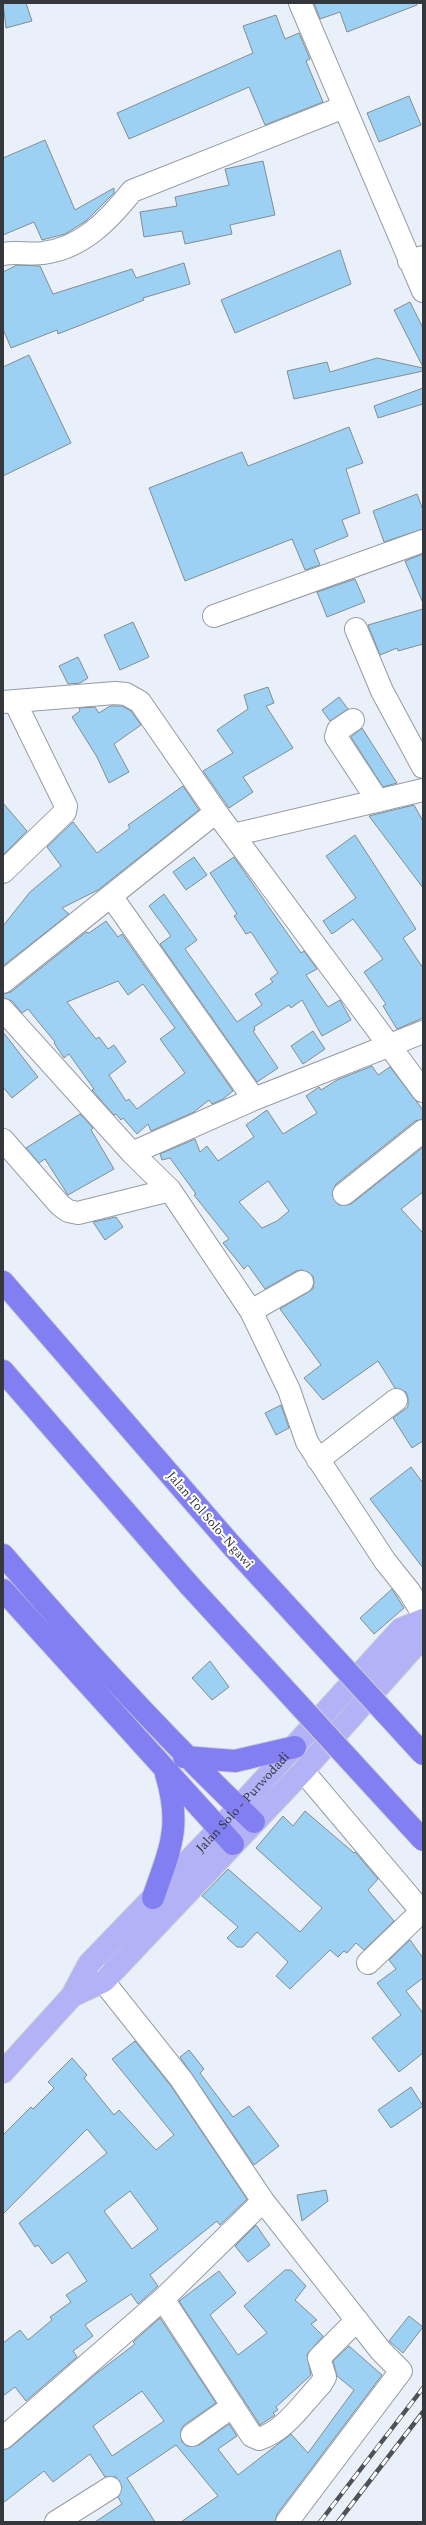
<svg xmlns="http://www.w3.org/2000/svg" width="426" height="2525" viewBox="0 0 426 2525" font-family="Spectral,serif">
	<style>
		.building { fill: #9cd1f3; stroke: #838d93; fill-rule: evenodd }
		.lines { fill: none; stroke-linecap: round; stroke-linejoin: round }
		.minor-casing { stroke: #969ca5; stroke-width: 24 }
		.secondary-casing { stroke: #969ca5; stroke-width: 24 }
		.primary-casing { stroke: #cecfd0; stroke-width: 24 }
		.motorway-casing { stroke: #cecfd0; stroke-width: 24 }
		.minor { stroke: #fff; stroke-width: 22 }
		.secondary { stroke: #fff; stroke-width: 22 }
		.primary { stroke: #b3b2f7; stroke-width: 22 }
		.motorway { stroke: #817ff1; stroke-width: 22 }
		.rail-casing { stroke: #4e5156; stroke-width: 4.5 }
		.rail { stroke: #fff; stroke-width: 3; stroke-dasharray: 9; stroke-linecap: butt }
		.motorway-bridge-casing { stroke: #cecfd0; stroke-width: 24; stroke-linecap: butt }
		.motorway-bridge { stroke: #817ff1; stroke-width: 22 }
		.labels { text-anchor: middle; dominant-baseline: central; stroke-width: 4; stroke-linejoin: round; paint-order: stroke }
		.street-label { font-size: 13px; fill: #34373b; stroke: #fff }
	</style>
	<rect width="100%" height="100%" fill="#e9f0fa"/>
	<path class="building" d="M3 3H26L32 21 6 28Z
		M314 3H416L417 5 347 32 340 12 320 19Z
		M276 15 285 39 299 33 310 59 306 61 323 102 265 125 249 87 129 139 117 113 253 53 243 26Z
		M409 96 421 125 379 142 367 113Z
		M45 140 75 210 114 188V193L86 221 65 234 42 240 34 222 3 235V158Z
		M263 161 275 215 230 225 232 234 185 244 182 231 144 237 140 212 177 206 175 197 229 185 225 169Z
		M340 250 351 284 235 333 221 300Z
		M184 263 190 284 143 298 144 300 58 334 57 330 11 348 3 329V272L17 265 40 266 53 294 132 269 136 278Z
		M410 302 423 328V367L394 310Z
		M29 355 71 443 3 476V367Z
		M377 358 423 368V371L294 399 287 371 327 362 330 372Z
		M423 388V404L378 418 374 406Z
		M349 427 363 463 346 469 360 513 342 520 348 536 314 550 320 565 305 570 292 539 185 581 149 488 242 452 248 466Z
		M417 494 423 510V529L384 542 373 511Z
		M423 554V603L405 561Z
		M355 579 365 602 327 617 317 592Z
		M423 609V644L398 651 397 648 380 655 368 625Z
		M133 622 149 657 120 670 104 635Z
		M78 657 88 678 80 683 68 684 59 666Z
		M268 687 274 703 266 706 293 748 243 777 253 792 229 808 203 771 233 753 217 730 248 709 244 695Z
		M339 697 348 709 330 721 322 710Z
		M110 706H122L131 711 141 725 114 744 129 772 109 783 97 757 72 717 80 711 79 708 95 707 99 713Z
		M362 728 397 783 383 787 351 737Z
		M183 786 199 810 98 890 62 908 69 914 3 966V926L30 892 61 866 47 847 73 822 97 853 130 828 128 825Z
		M3 803 27 831 3 855Z
		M414 805 423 821V888L369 816Z
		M355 835 416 929 403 938 423 968V1018L397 1029 383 1006 386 1004 364 972 383 959 353 919 332 934 323 921 356 898 326 856Z
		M194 857 207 875 186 890 173 872Z
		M234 857 301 953 304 951 317 969 306 975 328 1007 340 1000 351 1020 322 1036 302 1000 291 1008 289 1005 254 1027 255 1030 253 1031 278 1068 257 1082 160 944 171 936 149 906 164 894 197 940 185 949 237 1022 262 1005 255 994 273 982 270 979 278 973 251 932 246 934 234 916 237 914 210 873Z
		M106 921 118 937 122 934 233 1091 223 1099 212 1104 209 1100 194 1112 151 1131 148 1124 137 1134 123 1118 121 1120 116 1114 114 1115 92 1090 94 1089 69 1054 64 1058 54 1043 55 1042 28 1009 22 1013 12 1001 3 998V994L11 992 86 932 89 933ZM118 981 128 995 143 984 175 1028 160 1039 185 1073 137 1109 129 1099 126 1101 109 1075 126 1062 114 1045 108 1049 99 1037 96 1039 67 1002Z
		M313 1031 325 1049 303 1064 291 1046Z
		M3 1032 38 1077 12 1098 3 1087Z
		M372 1066 378 1075 390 1067 423 1110V1119L415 1121 336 1184 332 1195 339 1205 351 1204 423 1147V1192L401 1209 423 1233V1441L412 1448 393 1418 408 1407V1398L406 1392 395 1388 378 1361 323 1400 304 1378 321 1365 280 1309 313 1289 314 1282 313 1276 302 1270 296 1271 265 1289 248 1265 244 1269 223 1243 229 1239 194 1195 196 1194 170 1158 162 1160 160 1154 195 1139 200 1152 207 1146 218 1161 254 1137 246 1125 267 1110 283 1134 317 1113 306 1096 319 1087 321 1090 337 1080ZM268 1181 289 1211 277 1221 262 1228 239 1202Z
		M80 1114 93 1128 91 1130 114 1169 68 1195 45 1159 39 1163 26 1148Z
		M116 1217 123 1227 105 1240 93 1222Z
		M281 1405 289 1428 276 1435 265 1413Z
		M411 1467 423 1483V1568L370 1499Z
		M392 1589 404 1608 374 1634 360 1618Z
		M210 1661 229 1687 212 1700 192 1678Z
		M305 1811 354 1853 355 1852 378 1879 368 1890 394 1921 364 1950 356 1943 347 1953 344 1951 338 1957 330 1950 290 1989 276 1976 288 1962 257 1932 243 1947H237L227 1938 238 1927 202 1896 228 1869 300 1932 322 1908 256 1848 283 1816 293 1826Z
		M410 1940 423 1958V1978L406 1991 423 2013V2053L399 2072 372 2038 401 2015 377 1983 396 1969 389 1960Z
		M135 2041 171 2086 247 2199 220 2225 217 2221 150 2275 158 2286 138 2304 131 2294 85 2325 93 2336 73 2351 77 2357 26 2401 15 2387 3 2396V2343L20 2330 28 2340 52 2320 50 2317 71 2302 66 2295 87 2281 68 2252 52 2264 38 2245 35 2247 19 2223 107 2153 87 2129 3 2214V2135L31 2107 33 2109 54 2088 48 2082 72 2058 87 2075 84 2078 114 2115 119 2110 156 2150 174 2135 112 2059ZM130 2191 158 2229 132 2249 104 2211Z
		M189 2050 204 2069 200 2073 233 2117 249 2106 279 2146 254 2165 180 2057Z
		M411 2087 423 2106 391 2128 378 2110Z
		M326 2190 328 2201 302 2221 297 2195Z
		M256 2225 270 2245 248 2262 235 2246Z
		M285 2270H291L306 2286 295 2300 317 2320 311 2324 323 2336 307 2355 311 2375 276 2407 278 2410 273 2413 275 2415 260 2425 179 2301 219 2271 236 2293 210 2315 238 2355 267 2333 244 2306Z
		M409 2316 423 2327 403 2353 389 2341Z
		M160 2318 216 2403 184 2425 181 2430 182 2442 187 2446 199 2445 229 2424 237 2436 218 2449 238 2475 291 2434 308 2453 354 2390 337 2376 333 2361 349 2346 382 2375 277 2514 275 2522H181L218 2496 176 2445 127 2478 155 2522H95L122 2504 118 2497 122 2487 116 2477H105L90 2454 53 2482 44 2471 3 2503V2450L11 2447 97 2373 135 2344 133 2342ZM142 2391 164 2421 112 2456 93 2426Z"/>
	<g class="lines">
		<g class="minor-casing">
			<path id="minor" d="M3 254C16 251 30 255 43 253 82 248 108 221 132 191L344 107
				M409 261 423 257
				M214 616 423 541
				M356 629 382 691 423 767
				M3 702 115 693 126 694 140 702 216 812 423 1091
				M353 720 338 730 336 737 378 801
				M233 835 423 790
				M3 872 65 812 66 806 15 702
				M111 896 254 1099
				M3 982 216 812
				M3 1010 132 1153 170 1190 251 1311 289 1390 307 1442 385 1561 409 1591 423 1614
				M3 1140 60 1205 68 1211 78 1213 170 1190
				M132 1153 254 1099 423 1032
				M344 1194 423 1131
				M251 1311 302 1282
				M318 1460 396 1400
				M303 1771 423 1913
				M368 1963 422 1911
				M92 1967 181 2079 263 2201 381 2351 401 2371 287 2522
				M163 2299 252 2436 259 2439C285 2431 303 2403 321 2384L325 2377 319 2358 357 2320
				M192 2435 233 2406
				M3 2438 163 2299 263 2201
				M56 2522 110 2488"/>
		</g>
		<g class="secondary-casing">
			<path id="secondary" d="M300 3 423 291"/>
		</g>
		<g class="primary-casing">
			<g id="primary">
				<path d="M72 1996 104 1981 303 1771 414 1647 423 1625"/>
				<path id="s1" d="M3 2072 72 1996 89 1964 219 1829 401 1629 423 1620"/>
			</g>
		</g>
		<g class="motorway-casing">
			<path id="motorway" d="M3 1282 232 1546
				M3 1371 190 1586
				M3 1555C83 1648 165 1738 254 1822
				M3 1590 233 1844
				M184 1757 235 1761 295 1747
				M153 1898C170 1849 182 1827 166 1774"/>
		</g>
		<use href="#minor" class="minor"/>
		<use href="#secondary" class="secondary"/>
		<use href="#primary" class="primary"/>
		<use href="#motorway" class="motorway"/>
		<g class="rail-casing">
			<path id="rail" d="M320 2522 423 2388
				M338 2522 423 2412"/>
		</g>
		<use href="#rail" class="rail"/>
		<g class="motorway-bridge-casing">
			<path id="motorway-bridge" d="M232 1546 423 1754
				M190 1586 423 1840"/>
		</g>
		<use href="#motorway-bridge" class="motorway-bridge"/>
	</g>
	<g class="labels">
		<g class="street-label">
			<text transform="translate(210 1520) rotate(49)">Jalan Tol Solo–Ngawi</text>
			<text stroke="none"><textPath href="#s1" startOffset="362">Jalan Solo - Purwodadi</textPath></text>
		</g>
	</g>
	<rect width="426" height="2525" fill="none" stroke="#34373b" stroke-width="8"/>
</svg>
